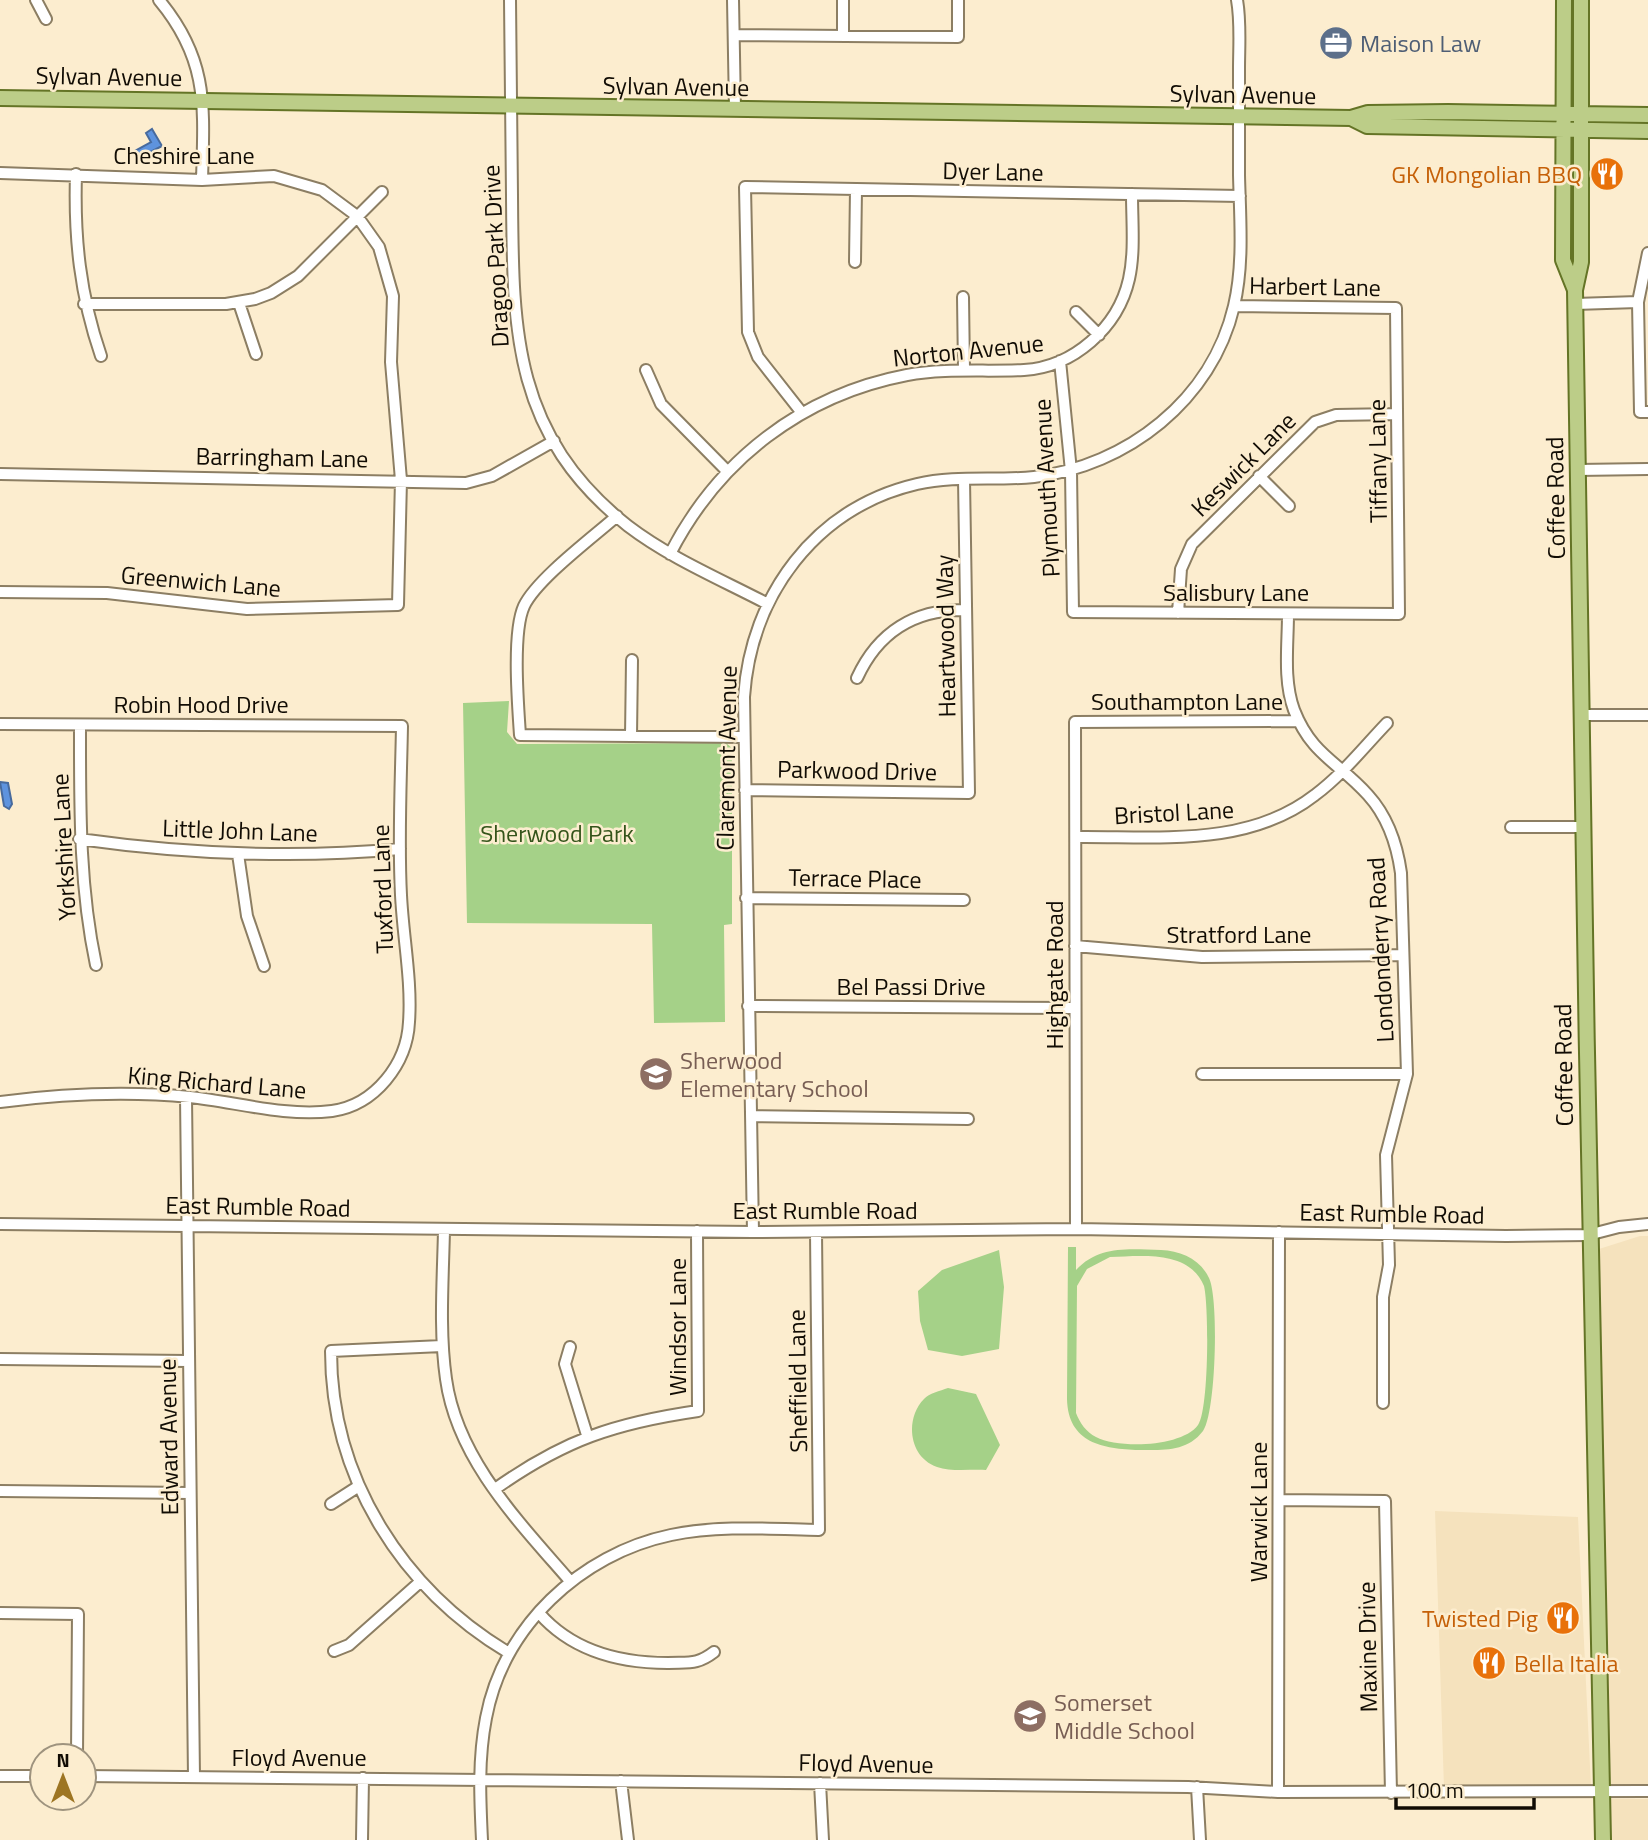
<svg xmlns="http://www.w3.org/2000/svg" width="1648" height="1840" viewBox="0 0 1648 1840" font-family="'Titillium Web',sans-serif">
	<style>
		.built { fill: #f5e2bd }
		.green { fill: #a5d188; fill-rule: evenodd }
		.water { fill: #5e93de; stroke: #476a9d; stroke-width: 2 }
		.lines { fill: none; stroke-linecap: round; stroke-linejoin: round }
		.minor-casing { stroke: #8c7e63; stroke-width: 14 }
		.major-casing { stroke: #647426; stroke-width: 18 }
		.minor { stroke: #fff; stroke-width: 10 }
		.major { stroke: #bccd88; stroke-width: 14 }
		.labels { text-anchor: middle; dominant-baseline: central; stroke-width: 5; stroke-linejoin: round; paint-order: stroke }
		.service-label { font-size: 24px; fill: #4e5e75; stroke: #fcedcf; text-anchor: start }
		.street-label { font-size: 24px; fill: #110c04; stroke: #fcedcf }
		.food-label { font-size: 24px; fill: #c56008; stroke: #fcedcf; text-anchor: end }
		.park-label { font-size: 24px; fill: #34541a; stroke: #fcedcf }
		.education-label { font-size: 24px; fill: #785e54; stroke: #fcedcf; text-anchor: start }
	</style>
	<rect width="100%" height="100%" fill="#fcedcf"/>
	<path class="built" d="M1640 1236H1648V1786H1609L1601 1517 1599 1249Z
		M1435 1511 1578 1517 1591 1787 1444 1788Z
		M1606 1799H1648V1840H1607Z"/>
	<path class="green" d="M509 701 507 732 517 744 726 743 732 748V924L724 925 725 1022 654 1023 652 924 467 923 463 703Z
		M1068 1247H1076V1270C1099 1245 1129 1249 1161 1250 1181 1251 1200 1259 1209 1278 1219 1298 1216 1413 1203 1431 1187 1452 1163 1450 1139 1450 1103 1449 1068 1443 1067 1399ZM1110 1257C1143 1256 1189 1250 1204 1286 1209 1306 1209 1410 1198 1425 1182 1447 1119 1449 1096 1437 1086 1432 1080 1423 1076 1413L1077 1286 1087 1269Z
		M999 1250 1004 1287 999 1349 962 1356 928 1350 920 1321 918 1291 942 1270Z
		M948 1388 976 1394 1000 1445 986 1470C971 1469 951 1472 937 1467 908 1457 905 1418 924 1399 929 1393 940 1391 948 1388Z"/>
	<path class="water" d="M152 129 162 146 139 158 135 151 151 142 146 133Z
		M0 782 8 783 12 804 9 809 4 806Z"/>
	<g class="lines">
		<g class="minor-casing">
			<path id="minor" d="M36 0 46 19
				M159 0C209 60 204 107 202 180
				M510 0C511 65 511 131 512 196 513 330 512 434 628 526 670 558 720 579 766 603
				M733 0 735 109
				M734 35 958 37V0
				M843 36V0
				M0 173 202 180 274 176 322 190 357 216 379 247 393 296 391 362 401 480 398 605 247 609 107 593 0 592
				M76 174C74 238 80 295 101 356
				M855 262 856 189
				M963 297 964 370
				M1638 302 1648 253
				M239 303 256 354
				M84 304H226L255 299 271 293 298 276 382 192
				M1575 304 1638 302 1640 412H1648
				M1076 312 1099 335
				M1060 361 1071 471 1073 612 1399 614 1396 308 1234 306
				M646 370 661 404 727 471
				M802 413 758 357 748 332 745 187 1240 196
				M1577 470 1648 469
				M0 474 466 483 492 476 554 441
				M1259 476 1289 506
				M617 516C592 538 537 579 524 606 512 632 518 705 520 735L744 737
				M670 554C718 460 802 395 907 375 946 368 985 372 1024 370 1073 367 1118 328 1129 279 1135 252 1132 222 1132 194
				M1178 613 1181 569 1192 544 1315 422 1336 415 1397 414
				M1288 614C1288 645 1283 680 1294 710 1312 756 1339 762 1368 795 1388 817 1397 844 1401 873L1407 1074 1386 1155 1389 1265 1383 1297V1403
				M857 678C878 632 915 609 965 610
				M1580 715H1648
				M0 724 402 726C401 782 398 839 401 895 403 937 412 981 409 1022 407 1064 375 1105 332 1111 286 1117 236 1102 190 1097 127 1091 62 1094 0 1102
				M80 725C80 807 79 885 96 965
				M631 736 632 660
				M745 790 969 793 964 479
				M1511 827H1582
				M1076 837C1157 836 1247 848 1315 795 1342 775 1364 747 1387 723
				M79 839C186 854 292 859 400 849
				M238 854 247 916 264 966
				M746 898 964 900
				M1075 946 1202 957 1403 955
				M748 1006 1075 1008
				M1202 1074H1407
				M186 1097 194 1777
				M751 1116 968 1119
				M0 1224 753 1232 1076 1229 1506 1236 1588 1235 1619 1227 1648 1224
				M1076 1229 1075 722 1299 721
				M444 1230C443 1279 439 1330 446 1379 457 1459 519 1522 570 1581
				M753 1232 744 697C751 595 815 508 917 484 956 475 995 481 1034 477 1127 466 1212 400 1234 306 1244 264 1240 218 1239 175 1239 139 1239 104 1239 69 1239 46 1241 22 1237 0
				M442 1346 331 1351C331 1478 402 1589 509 1653
				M570 1347 565 1364 587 1435
				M0 1359 188 1361
				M495 1489C564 1440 615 1423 698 1411L697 1231
				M0 1491 190 1493
				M1279 1500 1385 1501 1391 1793
				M331 1504 359 1486
				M0 1613 78 1614 77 1756
				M539 1613C572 1651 621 1663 668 1663 689 1662 697 1665 714 1652
				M334 1651 349 1645 420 1582
				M0 1776H42
				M84 1776 1188 1787 1278 1792 1648 1791
				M621 1781 628 1840
				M820 1783 823 1840
				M1197 1787 1200 1840
				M1278 1792 1279 1232
				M362 1840 363 1778
				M482 1840C480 1799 478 1759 486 1718 503 1627 580 1554 671 1535 719 1525 771 1529 819 1530L816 1232"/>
		</g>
		<g class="major-casing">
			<path id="major" d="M1564 0 1563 260 1575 290
				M1581 0V262L1575 290C1584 807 1589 1323 1603 1840
				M0 98 1351 118 1368 113 1448 112 1648 115
				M1351 118 1367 126 1648 131"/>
		</g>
		<use href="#minor" class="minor"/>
		<use href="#major" class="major"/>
	</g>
	<defs>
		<g id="office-disc" transform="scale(1.75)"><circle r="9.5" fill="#5c6f8a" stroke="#fcedcf"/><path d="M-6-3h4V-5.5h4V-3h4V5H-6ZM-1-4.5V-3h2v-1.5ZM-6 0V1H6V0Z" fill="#fff"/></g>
		<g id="restaurant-disc" transform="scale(1.75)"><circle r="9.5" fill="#e8710a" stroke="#fcedcf"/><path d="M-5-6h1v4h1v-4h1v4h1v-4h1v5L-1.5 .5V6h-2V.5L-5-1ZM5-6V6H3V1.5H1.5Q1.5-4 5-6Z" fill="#fff"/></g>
		<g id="school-disc" transform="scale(1.75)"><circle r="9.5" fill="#8d6e63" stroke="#fcedcf"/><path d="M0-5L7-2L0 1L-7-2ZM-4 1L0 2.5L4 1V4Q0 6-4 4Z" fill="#fff"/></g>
	</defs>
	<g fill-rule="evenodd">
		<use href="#office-disc" x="1336" y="43"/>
		<use href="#restaurant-disc" x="1607" y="174"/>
		<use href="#school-disc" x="656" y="1074"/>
		<use href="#restaurant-disc" x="1563" y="1618"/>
		<use href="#restaurant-disc" x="1489" y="1663"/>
		<use href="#school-disc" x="1030" y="1716"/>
	</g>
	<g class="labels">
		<g class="service-label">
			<text x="1360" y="43">Maison Law</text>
		</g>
		<g class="street-label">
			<text transform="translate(109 76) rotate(1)">Sylvan Avenue</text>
			<text transform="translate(676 86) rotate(1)">Sylvan Avenue</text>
			<text transform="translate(1243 94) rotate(1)">Sylvan Avenue</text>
			<text x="184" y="155">Cheshire Lane</text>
			<text transform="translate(993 171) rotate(1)">Dyer Lane</text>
			<text transform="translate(495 256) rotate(-93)">Dragoo Park Drive</text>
			<text transform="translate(1315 286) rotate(1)">Harbert Lane</text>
			<text transform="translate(968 350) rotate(-6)">Norton Avenue</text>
			<text transform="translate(282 457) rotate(1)">Barringham Lane</text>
			<text transform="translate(1377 461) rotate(-91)">Tiffany Lane</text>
			<text transform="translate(1243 464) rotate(-45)">Keswick Lane</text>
			<text transform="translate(1046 488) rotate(-93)">Plymouth Avenue</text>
			<text transform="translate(1555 498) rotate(-91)">Coffee Road</text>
			<text transform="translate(201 581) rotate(5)">Greenwich Lane</text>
			<text x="1236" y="592">Salisbury Lane</text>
			<text transform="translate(945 636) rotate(-91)">Heartwood Way</text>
			<text x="1187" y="701">Southampton Lane</text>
			<text x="201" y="704">Robin Hood Drive</text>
			<text transform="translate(726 758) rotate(-89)">Claremont Avenue</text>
			<text transform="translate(857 770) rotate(1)">Parkwood Drive</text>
			<text transform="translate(1174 812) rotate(-3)">Bristol Lane</text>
			<text transform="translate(240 830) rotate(2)">Little John Lane</text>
			<text transform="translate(63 847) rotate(-93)">Yorkshire Lane</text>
			<text transform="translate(855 878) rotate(1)">Terrace Place</text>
			<text transform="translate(382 889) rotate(-92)">Tuxford Lane</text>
			<text x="1239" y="934">Stratford Lane</text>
			<text transform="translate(1380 950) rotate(-93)">Londonderry Road</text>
			<text transform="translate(1054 975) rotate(-90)">Highgate Road</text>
			<text x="911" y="986">Bel Passi Drive</text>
			<text transform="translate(1563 1065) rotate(-91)">Coffee Road</text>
			<text transform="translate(217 1082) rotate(5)">King Richard Lane</text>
			<text transform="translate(258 1206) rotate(1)">East Rumble Road</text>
			<text x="825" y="1210">East Rumble Road</text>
			<text transform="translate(1392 1213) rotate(1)">East Rumble Road</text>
			<text transform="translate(677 1327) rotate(-90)">Windsor Lane</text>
			<text transform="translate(797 1381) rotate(-91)">Sheffield Lane</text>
			<text transform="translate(168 1437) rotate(-91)">Edward Avenue</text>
			<text transform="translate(1258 1512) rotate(-90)">Warwick Lane</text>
			<text transform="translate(1367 1647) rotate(-91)">Maxine Drive</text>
			<text x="299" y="1757">Floyd Avenue</text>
			<text transform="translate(866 1763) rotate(1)">Floyd Avenue</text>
		</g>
		<g class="food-label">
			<text x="1582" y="174">GK Mongolian BBQ</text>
			<text x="1538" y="1618">Twisted Pig</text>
			<text x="1514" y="1663" text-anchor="start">Bella Italia</text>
		</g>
		<g class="park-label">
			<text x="557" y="833">Sherwood Park</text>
		</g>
		<g class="education-label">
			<text x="680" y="1060">Sherwood<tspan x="680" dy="28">Elementary School</tspan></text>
			<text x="1054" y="1702">Somerset<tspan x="1054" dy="28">Middle School</tspan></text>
		</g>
	</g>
	<g transform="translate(63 1777)"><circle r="33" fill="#fcedcf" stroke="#9e937e" stroke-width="2"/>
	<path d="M0-5L12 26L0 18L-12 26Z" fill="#9d7523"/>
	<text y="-10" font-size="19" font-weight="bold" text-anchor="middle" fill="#110c04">N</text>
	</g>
	<path d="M1396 1798v10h138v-10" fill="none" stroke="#110c04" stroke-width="3.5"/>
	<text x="1406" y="1798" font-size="21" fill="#110c04" stroke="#fcedcf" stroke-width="5" paint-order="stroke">100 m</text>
</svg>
